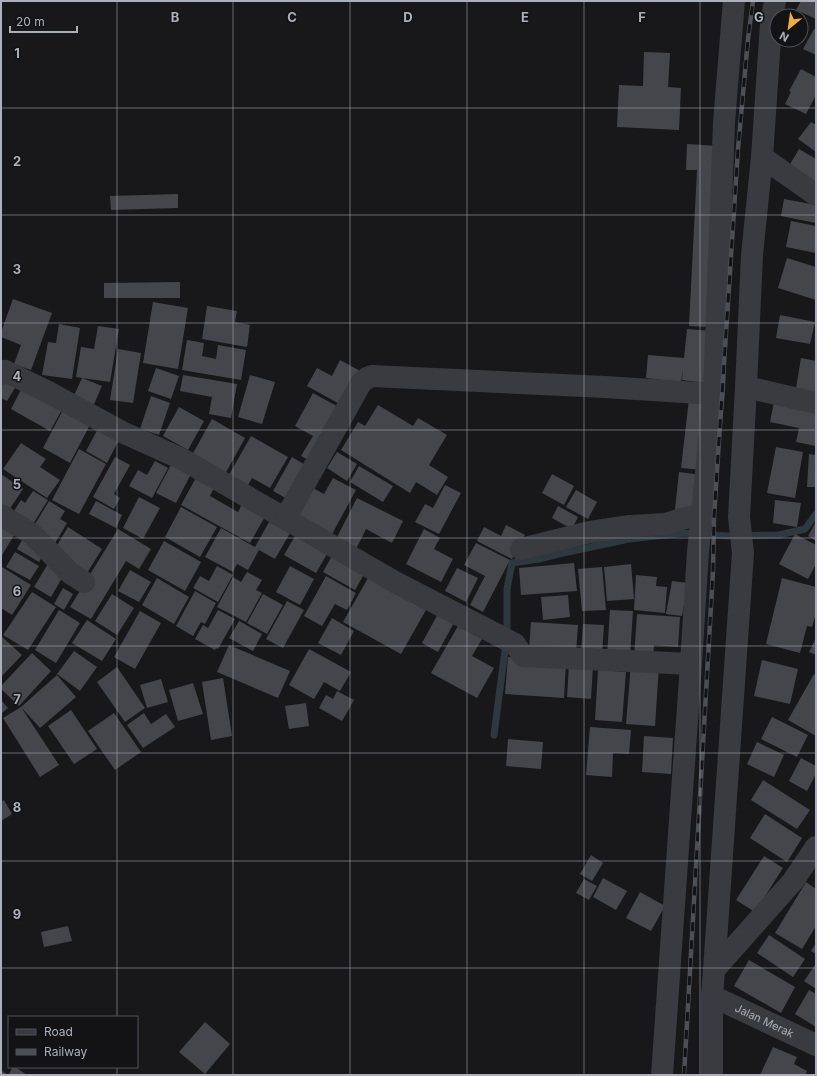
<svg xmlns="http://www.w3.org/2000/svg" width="817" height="1076" viewBox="0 0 817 1076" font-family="Inter,sans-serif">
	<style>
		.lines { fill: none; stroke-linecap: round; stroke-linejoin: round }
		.stream { stroke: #2e383f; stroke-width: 7 }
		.building { fill: #45464b }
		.minor { stroke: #393b40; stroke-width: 22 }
		.rail-casing { stroke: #4c4f55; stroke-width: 4.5 }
		.rail { stroke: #131316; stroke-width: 3; stroke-dasharray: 9; stroke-linecap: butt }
		.grid { fill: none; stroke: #abb0ba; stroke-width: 1; stroke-opacity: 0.55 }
		.labels { text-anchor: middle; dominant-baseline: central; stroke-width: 3; stroke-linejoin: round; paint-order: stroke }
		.street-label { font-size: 11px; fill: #abb0ba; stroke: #131316 }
		.grid-label { font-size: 13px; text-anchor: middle; font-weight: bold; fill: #abb0ba; stroke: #131316; stroke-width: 3; stroke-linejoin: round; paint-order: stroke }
	</style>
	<rect width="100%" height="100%" fill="#18181b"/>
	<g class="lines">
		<path class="stream" d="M494 735 507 635V589L512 563 539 559 563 553 629 539 683 533 727 536 779 535 805 529 816 514"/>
	</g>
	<path class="building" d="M801 1H816V19L796 10Z
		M814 29 816 30V55L803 49Z
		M644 52 670 53 668 87 681 88 679 130 617 127 619 85 643 86Z
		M801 69 816 77V95L806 114 785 104 791 92 789 91Z
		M811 122 816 125V152L798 139Z
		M687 144 718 146 708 327 689 326 697 170H686Z
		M799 149 816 159V182L789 166Z
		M178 194V208L111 210 110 196Z
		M784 199 816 205V223L781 216Z
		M791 221 816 226V253L786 247Z
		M787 258 816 267V300L778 288Z
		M180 282V298H104V283Z
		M13 299 52 313 31 370 14 364 21 345 1 337V332Z
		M153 302 188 308 178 369 143 363Z
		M207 306 237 311 235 322 250 325 247 347 202 339Z
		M780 315 815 322 810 344 776 338Z
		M59 324 80 328 72 379 42 375 48 342 56 343Z
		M98 326 119 329 110 382 82 378 102 386 92 409 72 400 82 378 76 377 81 347 94 349Z
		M687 329 712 331 707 383 682 380 683 369 681 382 646 378 648 355 684 358Z
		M187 340 204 343 202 356 216 359 218 345 246 350 241 380 182 370Z
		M118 349 141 353 133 403 110 400Z
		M801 358 816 361V397L795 394Z
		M340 360 364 373 345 407 307 386 317 368 332 376Z
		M156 368 179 376 171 399 148 391Z
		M183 375 237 384 231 418 209 414 212 397 180 391Z
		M250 375 275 382 262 424 238 417Z
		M1 379 18 383 7 401 1 398Z
		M24 384 64 406 50 431 11 409Z
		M313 393 344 410 314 463 301 456 313 436 295 426Z
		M151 396 170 403 159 435 140 429Z
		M775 397 816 405V446L796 442 799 428 770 422Z
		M689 399 711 402 703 470 681 468Z
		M378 405 413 426 418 418 447 435 429 465 448 477 437 495 416 482 410 493 341 450 358 422 365 426Z
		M65 406 92 421 70 463 43 448Z
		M179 407 204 421 188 450 163 436Z
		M212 419 245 438 225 474 192 455Z
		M101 423 122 434 107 463 86 451Z
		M251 436 288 457 270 488 252 478 244 492 225 482Z
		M21 443 46 459 40 467 60 480 47 498 3 469Z
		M776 447 803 452 795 498 767 493Z
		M79 449 106 464 79 514 52 500Z
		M337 452 357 464 347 481 327 468Z
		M809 454 816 455V487H807Z
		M115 457 130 465 114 494 120 498 114 509 93 497Z
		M292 457 310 468 291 501 273 491Z
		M155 461 168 468 152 498 129 486 138 470 147 475Z
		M172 463 191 474 176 503 156 493Z
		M359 466 393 486 383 502 350 482Z
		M679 472 702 475 698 512 675 509Z
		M1 474 23 489 7 513 1 509Z
		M198 474 216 484 210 496 238 512 244 500 267 513 250 543 181 505Z
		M552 474 574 486 564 505 542 493Z
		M333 478 356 490 331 536 297 518 313 488 324 494Z
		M445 485 461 493 439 534 415 522 425 504 433 508Z
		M576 490 597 502 588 519 566 507Z
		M33 491 48 500 30 529 10 517 21 500 25 503Z
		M139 497 160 508 143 539 123 528Z
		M357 498 403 521 392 543 366 529 356 549 336 539Z
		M775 500 801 503 797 527 773 523Z
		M49 501 65 511 60 519 67 523 55 543 32 529Z
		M96 501 122 515 116 528 89 514Z
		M558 506 578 517 572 529 552 518Z
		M181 507 217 527 200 557 165 537Z
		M269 522 290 533 275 559 259 550 248 570 237 564 233 572 205 557 221 528 255 547Z
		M816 522V541L808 536Z
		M1 525 17 530 1 557Z
		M506 525 525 535 512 559 477 541 484 527 501 536Z
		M68 527 102 549 87 573 53 552Z
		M118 529 151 549 139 569 126 561 91 619 70 607Z
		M424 529 440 538 434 549 453 559 441 582 406 564Z
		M795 534 816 545V564L808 579 779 564Z
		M295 536 327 554 316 573 284 555Z
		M24 537 46 550 39 562 17 549Z
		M164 541 201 562 185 591 148 570Z
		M476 543 510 560 483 612 470 605 485 576 464 565Z
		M15 552 39 566 30 580 6 567Z
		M332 556 364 574 355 590 323 572Z
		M49 562 66 571 51 597 34 587Z
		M574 563 577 591 521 595 519 568Z
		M631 564 634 599 607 601 604 567Z
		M217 566 233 575 218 602 193 588 200 576 209 581Z
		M290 566 314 579 300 605 276 592Z
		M2 567 31 585 12 615 1 608V568Z
		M602 567 606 610 582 611 578 569Z
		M457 568 478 578 466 602 445 591Z
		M130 570 151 582 139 602 118 591Z
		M247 572 262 580 256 590 262 593 246 622 217 607 233 577 241 582Z
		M636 575 657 577 656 586 667 587 665 613 634 610Z
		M326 576 356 593 347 610 335 604 322 626 304 616Z
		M157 578 189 597 174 624 142 605Z
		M368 578 426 610 401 654 343 622Z
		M782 578 816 587V613L812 627 807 626 800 653 766 644Z
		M672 581 688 583 682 616 666 614Z
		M63 588 73 594 64 610 54 604Z
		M195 591 216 603 205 624 201 622 193 636 176 626Z
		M32 592 56 607 28 650 3 635Z
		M112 594 134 608 117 635 95 621Z
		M263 594 283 605 267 634 247 623Z
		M568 595 570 617 543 620 541 597Z
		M287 601 304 610 283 648 266 639Z
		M59 610 80 623 56 663 35 650Z
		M218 610 235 619 218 649 216 648 215 650 195 639 203 625 208 628Z
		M610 610 633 611 630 656 607 655Z
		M140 611 161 623 135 669 114 657Z
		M439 612 455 621 438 652 422 643Z
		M637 614 680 617 678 647 654 645 653 658 634 657Z
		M332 618 354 631 341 655 318 643Z
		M87 620 116 639 102 661 72 643Z
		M239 621 262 634 253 651 229 638Z
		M531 622 578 625 576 653 529 649Z
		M583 624 604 625 602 655 581 653Z
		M458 626 482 639 472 656 494 668 477 698 431 673Z
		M1 636 22 655 1 677Z
		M816 638V655L809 652Z
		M229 645 290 671 278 698 217 672Z
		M309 649 351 672 340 691 324 682 314 699 289 685Z
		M74 651 97 667 80 691 57 674Z
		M32 653 51 671 19 706 1 689V686Z
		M508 657 566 662 564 698 505 694Z
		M762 660 798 669 790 704 754 696Z
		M631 663 659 666 655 726 626 724Z
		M569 664 593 665 591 699 567 697Z
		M117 667 145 708 125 722 97 682Z
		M598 670 626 672 622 722 595 720Z
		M814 674 816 676V736L788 720Z
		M57 675 76 697 40 728 21 707Z
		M223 678 232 736 211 740 202 682Z
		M161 679 168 702 147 708 140 685Z
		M193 683 203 714 178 721 169 690Z
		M337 691 354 700 342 721 319 708 326 695 333 699Z
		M1 700 8 708 1 714Z
		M306 703 309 726 289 729 285 706Z
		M21 707 59 765 40 777 3 718Z
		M71 710 97 749 74 764 48 726Z
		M114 713 141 752 115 770 88 731Z
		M144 713 151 724 166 714 175 727 143 748 127 725Z
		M772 717 808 735 797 757 761 739Z
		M590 727 631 730 629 754 613 753 612 777 586 775Z
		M644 736 673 738 671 774 642 772Z
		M508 739 543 742 541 769 506 766Z
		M757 742 784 755 774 777 747 764Z
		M801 758 816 766V774L807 791 789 781Z
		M763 780 810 810 797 829 751 800Z
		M4 800 12 814 1 821V802Z
		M765 814 802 838 787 862 750 838Z
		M591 855 603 863 592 881 580 874Z
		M764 856 783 868 755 912 736 900Z
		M603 878 627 891 616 910 593 897Z
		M584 879 597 886 589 900 576 893Z
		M806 882 816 889V926L802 949 775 933Z
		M640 892 665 906 651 931 626 918Z
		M68 926 72 941 44 947 41 932Z
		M769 935 805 959 793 977 757 953Z
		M816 943V954L811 951Z
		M749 960 795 987 781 1013 734 986Z
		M815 965H816V989L804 981Z
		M809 990 816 994V1027L795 1014Z
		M205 1022 230 1044 205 1074 179 1052Z
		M773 1047 797 1057 794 1064 807 1071 805 1075H760Z
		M13 1067H15L27 1075H1V1070L8 1075Z"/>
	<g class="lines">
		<g class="minor">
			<path d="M762 157 816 195"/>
			<path d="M1 374 5 371 48 392 122 432 182 459 395 582 515 644 523 656 691 664"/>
			<path d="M746 387 816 403"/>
			<path d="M1 515 32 534 70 573 84 582"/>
			<path d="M285 519 361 383 367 378 372 376 605 387 714 394"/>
			<path d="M521 549 590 532 630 526 666 524 681 519 702 515"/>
			<path d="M714 970 793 881 816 847"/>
			<path id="s1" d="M712 996 816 1045"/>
			<path d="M662 1075 691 664 698 552 714 394 724 122 734 1"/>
			<path d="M712 1075V996L714 970 743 553 739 517 746 387 752 255 762 157 771 24 775 1"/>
		</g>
		<g class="rail-casing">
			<path id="rail" d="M684 1075 713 571 714 517 738 149 748 39 753 1"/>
		</g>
		<use href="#rail" class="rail"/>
	</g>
	<path class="grid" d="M117 1V1017M233 1V1075M350 1V1075M467 1V1075M584 1V1075M700 1V1075M1 108H816M1 215H816M1 323H816M1 430H816M1 538H816M1 646H816M1 753H816M1 861H816M1 968H816M117 1067V1075"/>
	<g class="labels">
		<g class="street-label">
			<text stroke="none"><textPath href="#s1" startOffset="58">Jalan Merak</textPath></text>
		</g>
	</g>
	<g class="grid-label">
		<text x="175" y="22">B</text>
		<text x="292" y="22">C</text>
		<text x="408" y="22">D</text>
		<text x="525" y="22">E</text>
		<text x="642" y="22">F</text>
		<text x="759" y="22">G</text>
		<text x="17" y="58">1</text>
		<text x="17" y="166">2</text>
		<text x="17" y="274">3</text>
		<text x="17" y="381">4</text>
		<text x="17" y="489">5</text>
		<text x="17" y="596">6</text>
		<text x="17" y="704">7</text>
		<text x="17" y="812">8</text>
		<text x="17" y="919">9</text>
	</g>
	<rect width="817" height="1076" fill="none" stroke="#abb0ba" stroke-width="4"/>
	<rect x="8" y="1016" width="130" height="52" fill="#131316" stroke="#505258"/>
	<rect x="16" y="1029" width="20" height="6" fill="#393b40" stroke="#505258"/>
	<text x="44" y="1036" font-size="12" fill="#abb0ba">Road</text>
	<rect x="16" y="1049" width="20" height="6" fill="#4c4f55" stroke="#505258"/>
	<text x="44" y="1056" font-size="12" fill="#abb0ba">Railway</text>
	<g transform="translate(789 28) rotate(209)"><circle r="19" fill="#131316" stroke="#505258"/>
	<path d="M0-3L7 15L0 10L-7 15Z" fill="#f2ae39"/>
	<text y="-6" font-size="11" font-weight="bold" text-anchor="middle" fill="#abb0ba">N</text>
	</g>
	<path d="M10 26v6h67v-6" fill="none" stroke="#abb0ba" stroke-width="2"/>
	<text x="16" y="26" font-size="12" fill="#abb0ba" stroke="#131316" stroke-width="3" paint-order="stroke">20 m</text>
</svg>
